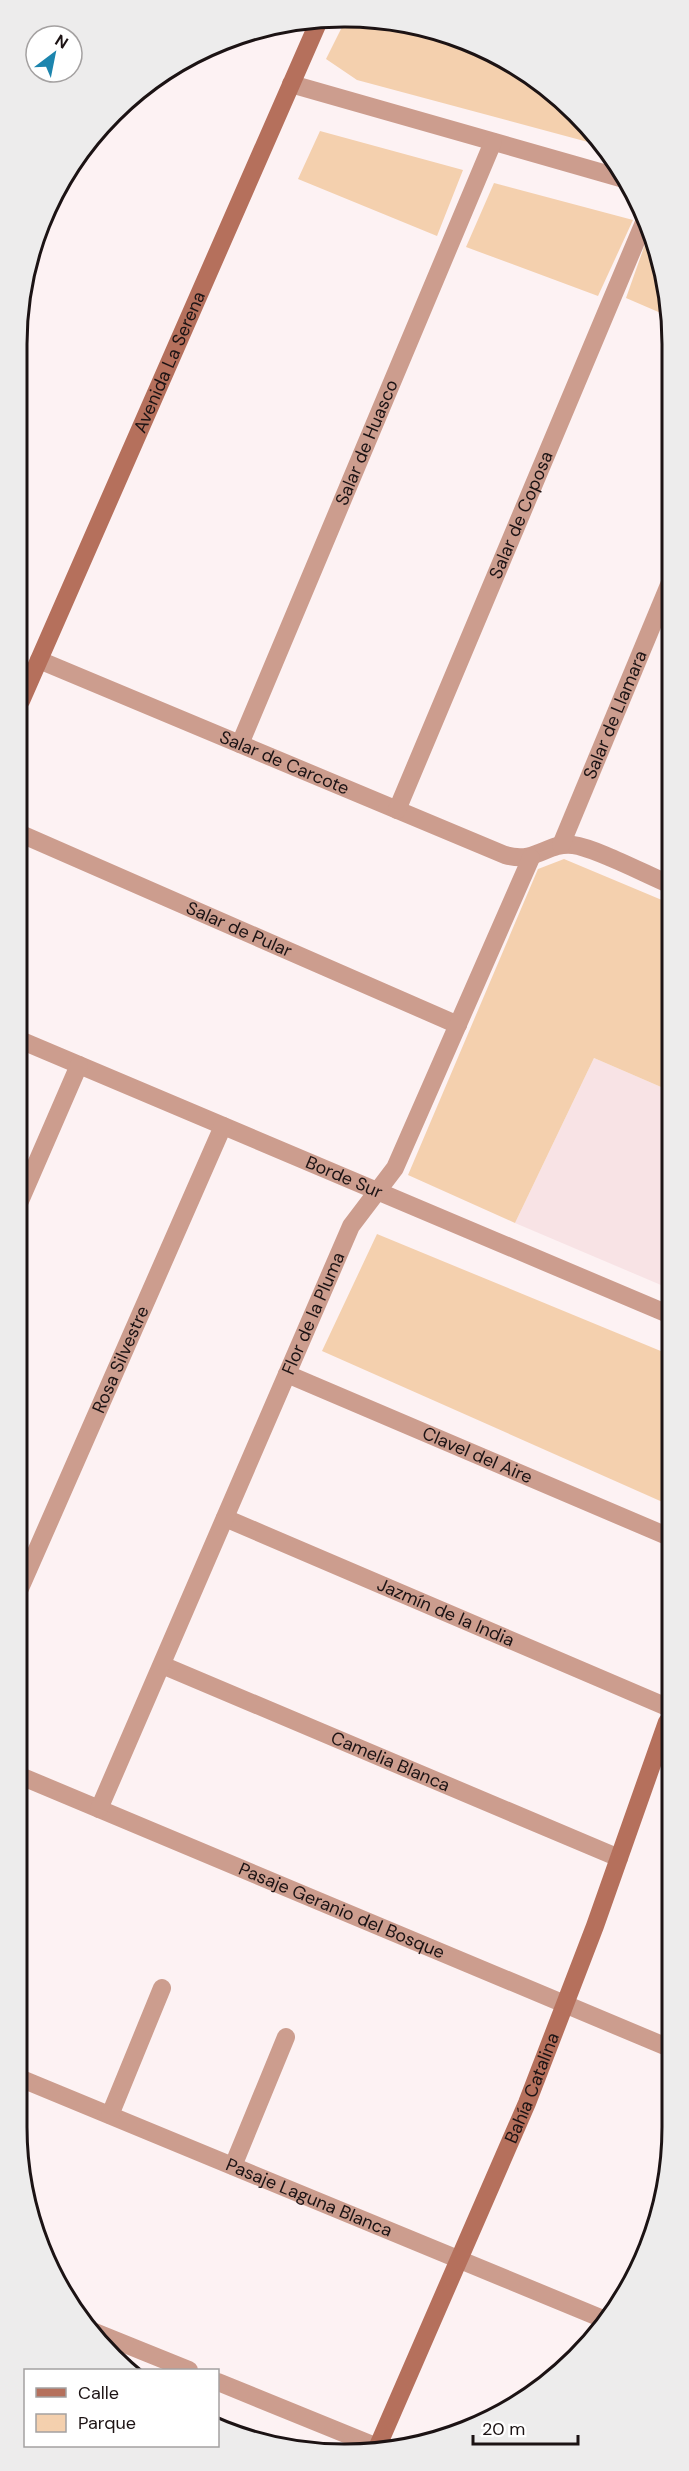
<svg xmlns="http://www.w3.org/2000/svg" width="689" height="2471" viewBox="0 0 689 2471" font-family="'DM Sans',sans-serif">
	<style>
		.built { fill: #f8e3e5 }
		.green { fill: #f4d0ae }
		.lines { fill: none; stroke-linecap: round; stroke-linejoin: round }
		.street { stroke: #cc9d8e; stroke-width: 18 }
		.secondary { stroke: #b5705c; stroke-width: 18 }
		.labels { text-anchor: middle; dominant-baseline: central; stroke-width: 4.5; stroke-linejoin: round; paint-order: stroke }
		.street-label { font-size: 18px; fill: #1c1314; stroke: #fff }
		.rim { fill: none; stroke: #1c1314; stroke-width: 3 }
	</style>
	<rect width="100%" height="100%" fill="#fdf2f3"/>
	<path class="built" d="M594 1058 668 1090V1288L515 1223Z"/>
	<path class="green" d="M344 23H408L508 60 577 113 599 145 357 80 326 59Z
		M320 131 463 170 437 236 298 179Z
		M494 183 633 220 598 296 466 247Z
		M649 233 670 302V317L626 298Z
		M564 859 669 903 668 1090 594 1058 515 1223 408 1175 538 869Z
		M377 1234 668 1354 667 1504 322 1351Z"/>
	<g class="lines">
		<g class="street">
			<path d="M291 84 624 179"/>
			<path id="s1" d="M39 660 505 855C538 864 546 842 573 845 596 848 645 874 669 884"/>
			<path id="s2" d="M240 744 493 142"/>
			<path id="s3" d="M397 810 645 220"/>
			<path id="s4" d="M21 834 458 1025"/>
			<path id="s5" d="M561 845 669 585"/>
			<path id="s6" d="M20 1040 668 1314"/>
			<path d="M20 1201 79 1065"/>
			<path id="s7" d="M287 1374 667 1536"/>
			<path id="s8" d="M225 1518 667 1707"/>
			<path id="s9" d="M18 1593 223 1126"/>
			<path id="s10" d="M162 1665 619 1858"/>
			<path id="s11" d="M18 1775 667 2047"/>
			<path id="s12" d="M99 1809 351 1226 395 1168 531 858"/>
			<path id="s13" d="M17 2077 603 2319"/>
			<path d="M110 2115 162 1988"/>
			<path d="M233 2166 286 2037"/>
			<path d="M90 2330 189 2370"/>
			<path d="M218 2382 380 2448"/>
		</g>
		<g class="secondary">
			<path id="s14" d="M21 701 318 23"/>
			<path id="s15" d="M377 2448 527 2103 595 1926 667 1722"/>
		</g>
	</g>
	<g class="labels">
		<g class="street-label">
			<text stroke="none"><textPath href="#s14" startOffset="370">Avenida La Serena</textPath></text>
			<text stroke="none"><textPath href="#s2" startOffset="327">Salar de Huasco</textPath></text>
			<text stroke="none"><textPath href="#s3" startOffset="320">Salar de Coposa</textPath></text>
			<text stroke="none"><textPath href="#s5" startOffset="141">Salar de Llamara</textPath></text>
			<text stroke="none"><textPath href="#s1" startOffset="266">Salar de Carcote</textPath></text>
			<text stroke="none"><textPath href="#s4" startOffset="238">Salar de Pular</textPath></text>
			<text stroke="none"><textPath href="#s6" startOffset="352">Borde Sur</textPath></text>
			<text stroke="none"><textPath href="#s12" startOffset="540">Flor de la Pluma</textPath></text>
			<text stroke="none"><textPath href="#s9" startOffset="255">Rosa Silvestre</textPath></text>
			<text stroke="none"><textPath href="#s7" startOffset="207">Clavel del Aire</textPath></text>
			<text stroke="none"><textPath href="#s8" startOffset="240">Jazmín de la India</textPath></text>
			<text stroke="none"><textPath href="#s10" startOffset="248">Camelia Blanca</textPath></text>
			<text stroke="none"><textPath href="#s11" startOffset="351">Pasaje Geranio del Bosque</textPath></text>
			<text stroke="none"><textPath href="#s15" startOffset="392">Bahía Catalina</textPath></text>
			<text stroke="none"><textPath href="#s13" startOffset="316">Pasaje Laguna Blanca</textPath></text>
		</g>
	</g>
	<path d="M0 0H689V2471H0ZM344 27H345A317 317 0 0 1 662 344V2127A317 317 0 0 1 345 2444H344A317 317 0 0 1 27 2127V344A317 317 0 0 1 344 27Z" fill="#edecec" fill-rule="evenodd"/>
	<path class="rim" d="M344 27H345A317 317 0 0 1 662 344V2127A317 317 0 0 1 345 2444H344A317 317 0 0 1 27 2127V344A317 317 0 0 1 344 27Z"/>
	<rect x="24" y="2369" width="195" height="78" fill="#ffffff" stroke="#a4a1a1" stroke-width="1.5"/>
	<rect x="36" y="2388" width="30" height="9" fill="#b5705c" stroke="#a4a1a1" stroke-width="1.5"/>
	<text x="78" y="2399" font-size="18" fill="#1c1314">Calle</text>
	<rect x="36" y="2414" width="30" height="18" fill="#f4d0ae" stroke="#a4a1a1" stroke-width="1.5"/>
	<text x="78" y="2429" font-size="18" fill="#1c1314">Parque</text>
	<g transform="translate(54 54) rotate(32)"><circle r="28" fill="#ffffff" stroke="#a4a1a1" stroke-width="1.5"/>
	<path d="M0-4.5L10 22L0 15L-10 22Z" fill="#1c85ae"/>
	<text y="-9" font-size="16" font-weight="bold" text-anchor="middle" fill="#1c1314">N</text>
	</g>
	<path d="M473 2435v9h105v-9" fill="none" stroke="#1c1314" stroke-width="3"/>
	<text x="482" y="2435" font-size="18" fill="#1c1314" stroke="#ffffff" stroke-width="4.5" paint-order="stroke">20 m</text>
</svg>
